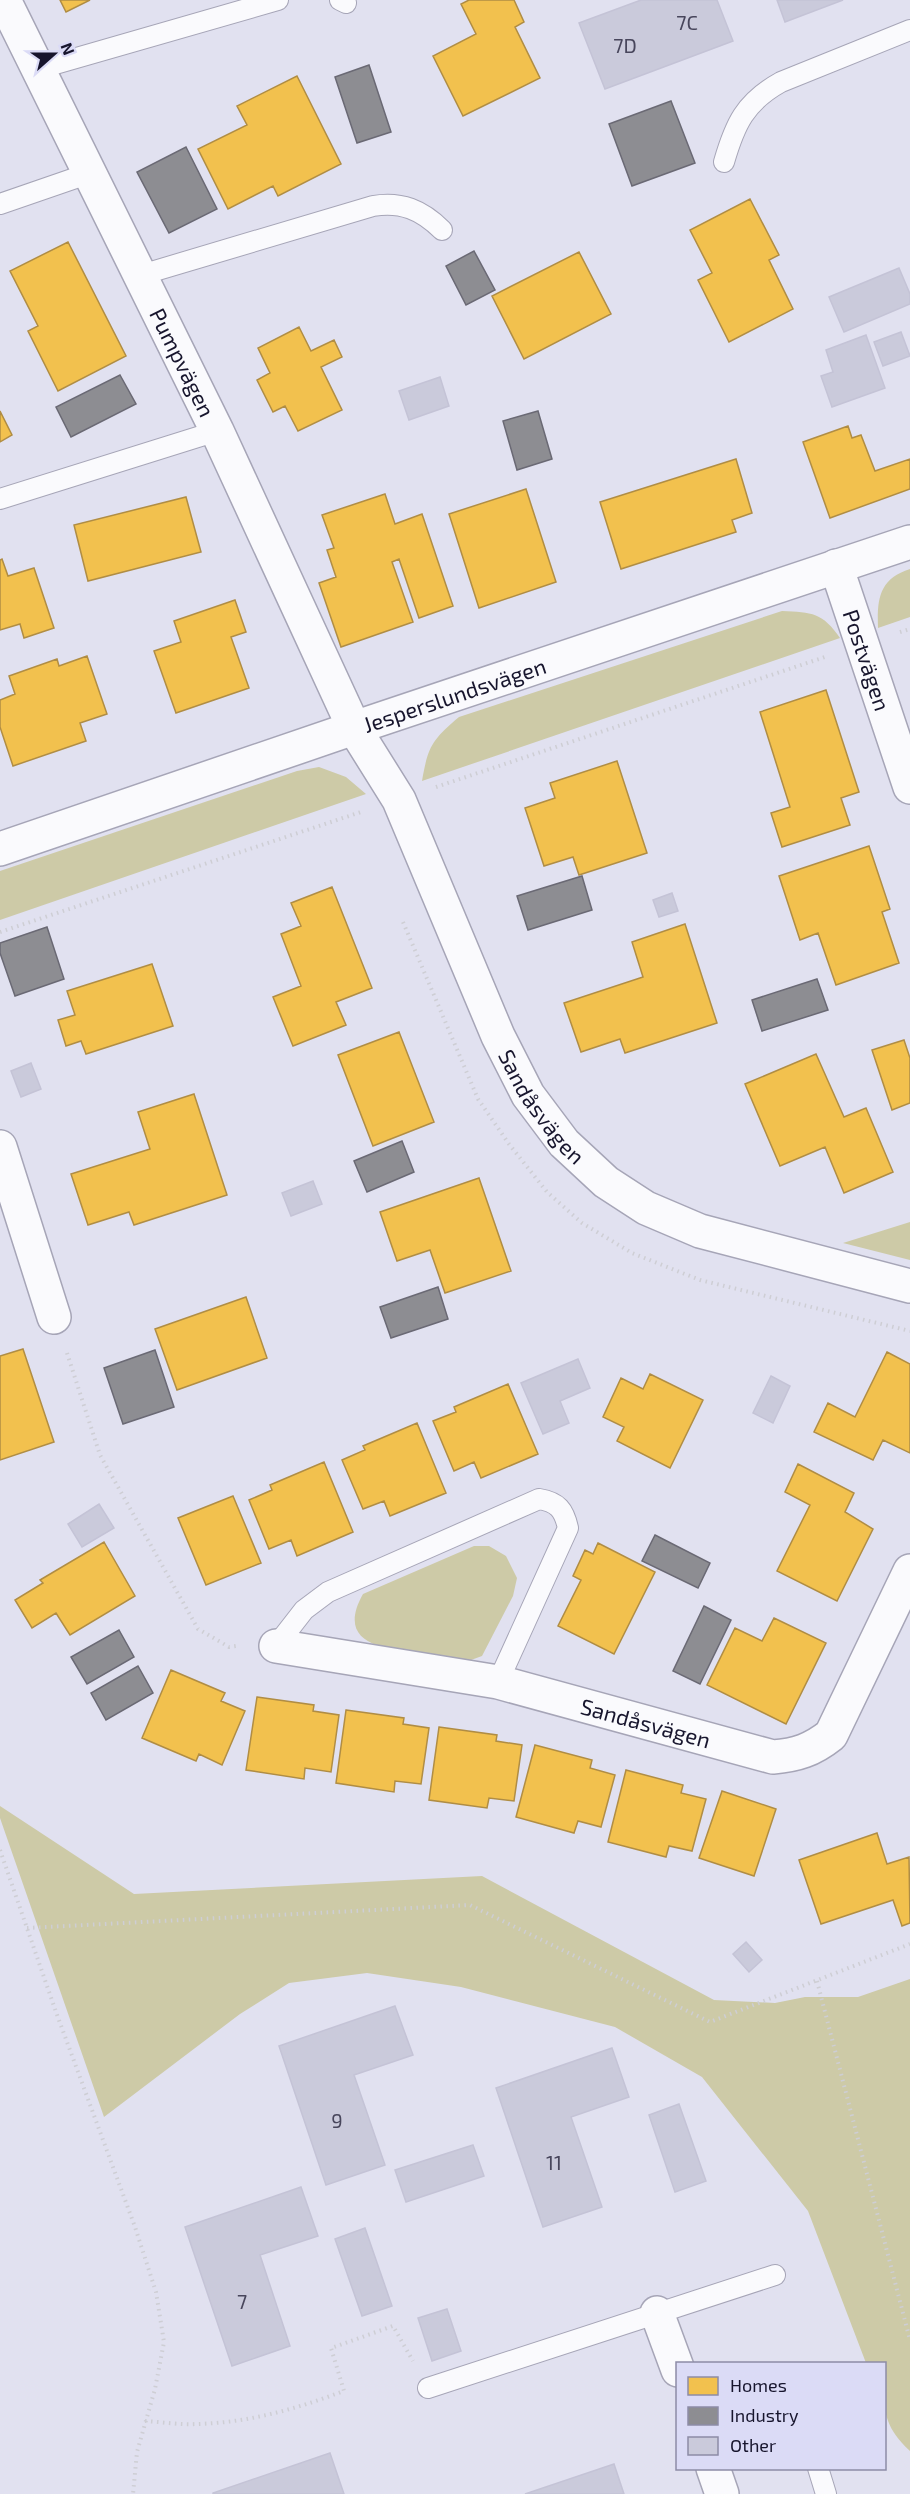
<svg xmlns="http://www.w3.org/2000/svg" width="910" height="2494" viewBox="0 0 910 2494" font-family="'Exo 2',sans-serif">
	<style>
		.green { fill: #cdcaa7 }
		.homes { fill: #f2c14e; stroke: #b08d44; stroke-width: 1.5 }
		.industry { fill: #8d8d92; stroke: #6a6974; stroke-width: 1.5 }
		.building { fill: #cacadb; stroke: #c4c3d6; stroke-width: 1.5 }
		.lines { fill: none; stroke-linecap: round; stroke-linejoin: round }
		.service-casing { stroke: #a6a5b7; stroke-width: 22 }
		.minor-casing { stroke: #a6a5b7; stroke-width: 36 }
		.path { stroke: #ceced4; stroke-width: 4; stroke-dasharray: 1.5 4.5; stroke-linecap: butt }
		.service { stroke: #fafafd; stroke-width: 20 }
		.minor { stroke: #fafafd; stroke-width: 33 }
		.labels { text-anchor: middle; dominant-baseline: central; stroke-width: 6; stroke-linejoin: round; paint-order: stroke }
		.number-label { font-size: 20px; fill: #48465c }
		.street-label { font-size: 22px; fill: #17152d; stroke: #dbdbf6 }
	</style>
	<rect width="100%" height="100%" fill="#e1e1f0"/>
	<path class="green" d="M910 569V617L878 628C877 599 879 579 910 569Z
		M782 611C812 612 823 613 840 638L422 781C428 746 432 740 459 717Z
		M319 767 346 777 366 794 0 920V871L297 771Z
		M910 1222V1260L843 1243Z
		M474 1546H489L506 1556 517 1578 513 1596 482 1656 471 1660C454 1658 437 1656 420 1653 384 1649 335 1644 363 1594Z
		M0 1806 134 1894 482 1876 714 2000 775 2003 805 1997H858L910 1979V2451C879 2422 884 2403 884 2364L866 2363 808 2211 702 2077 615 2027 461 1987 367 1973 289 1983 240 2014 104 2117 0 1818Z"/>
	<path class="homes" d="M60 0H90L66 12Z
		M469 0H514L524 22 515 27 540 78 463 116 433 56 476 34 461 4Z
		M297 76 341 164 278 196 273 186 228 209 198 149 247 125 237 106Z
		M750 199 779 255 769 260 793 309 729 342 698 280 712 273 690 230Z
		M68 242 126 356 58 391 28 331 38 326 10 271Z
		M579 252 611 314 524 359 492 296Z
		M299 327 311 351 334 340 342 357 321 367 342 410 298 431 285 406 273 412 257 380 270 373 258 348Z
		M0 411 12 435 0 442Z
		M848 426 852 438 861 435 875 471 910 459V489L830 518 803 442Z
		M736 459 752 513 732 520 736 532 621 569 600 502Z
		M526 489 556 582 479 608 449 514Z
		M385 494 395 524 422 514 453 606 419 618 399 559 392 562 413 622 341 647 319 583 336 577 327 550 334 548 322 515Z
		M186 497 201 552 88 581 74 525Z
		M2 559 8 576 34 568 54 628 24 638 20 624 0 630V560Z
		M235 600 246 632 231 637 249 688 176 713 154 651 181 642 174 621Z
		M87 656 107 714 80 723 86 741 13 766 0 727V700L15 694 9 676 57 659 59 666Z
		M826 690 859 792 841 798 850 825 782 847 771 813 790 807 760 712Z
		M617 761 647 853 579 875 573 857 544 866 525 808 555 798 550 783Z
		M869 846 890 909 882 912 899 963 836 985 818 933 800 940 779 876Z
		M332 887 372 988 336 1002 346 1025 293 1046 273 997 301 986 281 934 301 926 291 903Z
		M685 924 717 1023 625 1053 620 1039 581 1052 564 1003 643 977 632 942Z
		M152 964 173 1026 86 1054 81 1041 66 1046 58 1020 75 1015 67 991Z
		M399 1032 434 1122 373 1146 338 1055Z
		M904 1040 910 1058V1103L892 1110 872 1050Z
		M816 1054 844 1117 866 1108 893 1172 844 1193 825 1147 780 1166 745 1084Z
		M194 1094 227 1195 134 1225 129 1212 88 1225 71 1174 150 1149 138 1112Z
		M479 1178 511 1271 445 1293 430 1250 397 1261 380 1212Z
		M246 1297 267 1358 177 1390 155 1329Z
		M23 1349 54 1442 0 1460V1356Z
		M887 1352 910 1364V1453L883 1440 873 1460 814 1432 828 1403 855 1417Z
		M650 1374 703 1400 670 1468 617 1441 624 1427 603 1417 621 1378 643 1389Z
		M508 1384 538 1454 481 1478 474 1462 454 1471 433 1421 456 1412 454 1407Z
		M417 1423 446 1493 390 1516 384 1501 363 1509 342 1460 365 1450 363 1446Z
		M324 1462 353 1532 297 1556 291 1540 269 1549 249 1500 272 1490 270 1485Z
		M798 1464 854 1493 845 1512 873 1529 837 1601 777 1571 810 1505 785 1492Z
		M233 1496 261 1563 206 1585 178 1518Z
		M104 1542 135 1596 70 1635 56 1613 32 1628 15 1600 43 1583 40 1580Z
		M598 1543 655 1572 614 1654 558 1626 581 1580 573 1576 585 1550 593 1554Z
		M774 1618 826 1643 786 1724 707 1685 735 1628 762 1641Z
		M171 1670 225 1693 221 1701 245 1711 222 1765 199 1754 196 1761 142 1738Z
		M257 1697 314 1705 313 1711 339 1715 331 1772 305 1768 304 1779 246 1770Z
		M346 1710 404 1718 403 1724 429 1728 421 1784 395 1781 394 1792 336 1783Z
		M439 1727 497 1735 496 1741 522 1745 514 1801 489 1798 487 1808 429 1800Z
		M535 1745 592 1760 590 1768 615 1775 601 1827 578 1821 574 1833 516 1817Z
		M626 1770 683 1785 681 1793 706 1799 692 1851 669 1846 666 1857 608 1842Z
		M722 1791 776 1809 754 1876 699 1858Z
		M877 1833 887 1864 909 1857 910 1923 902 1926 893 1900 821 1924 799 1860Z"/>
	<path class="industry" d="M369 65 391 132 357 143 335 77Z
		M671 101 695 163 632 186 609 124Z
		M186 147 217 209 169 233 137 172Z
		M474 251 495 290 466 305 446 266Z
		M120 375 136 404 71 437 56 407Z
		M538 411 552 459 517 470 503 421Z
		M582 876 592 910 528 930 517 896Z
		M47 927 64 979 15 996 0 953V943Z
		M817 979 828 1010 762 1031 752 1000Z
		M402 1141 414 1172 367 1192 354 1161Z
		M438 1287 448 1319 391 1338 380 1307Z
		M155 1350 174 1407 123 1424 104 1368Z
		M655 1535 710 1563 698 1588 642 1561Z
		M704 1606 731 1620 700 1684 673 1671Z
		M119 1630 134 1657 87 1684 71 1657Z
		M138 1666 153 1693 106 1720 91 1693Z"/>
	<path class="building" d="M641 0H717L733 41 605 89 579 23Z
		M777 0H843L785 22Z
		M899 268 910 294V304L844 332 829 297Z
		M901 332 910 356 883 366 874 342Z
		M866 335 885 388 832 407 821 376 833 372 826 350Z
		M440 377 449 406 409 420 399 391Z
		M672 893 678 911 659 917 653 900Z
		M31 1063 41 1089 21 1097 11 1071Z
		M313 1181 322 1204 291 1216 282 1193Z
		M578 1359 590 1388 560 1401 569 1423 543 1434 521 1383Z
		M771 1376 790 1386 773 1423 753 1413Z
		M99 1504 114 1528 82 1547 68 1524Z
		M746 1942 762 1960 749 1972 733 1954Z
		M395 2006 413 2055 354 2075 385 2165 326 2185 279 2046Z
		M612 2048 629 2097 571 2117 602 2207 543 2227 496 2088Z
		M679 2104 706 2181 675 2192 649 2115Z
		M473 2145 484 2176 406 2202 395 2170Z
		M301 2187 318 2236 260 2255 290 2346 232 2366 185 2227Z
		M365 2228 392 2306 362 2316 335 2239Z
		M447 2309 461 2351 432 2361 418 2318Z
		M330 2453 344 2494H213V2493Z
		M614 2464 624 2494H525Z"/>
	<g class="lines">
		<g class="service-casing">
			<path id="service" d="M340 0 346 3
				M38 69 278 0
				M724 162C735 124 745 102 781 82L910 30
				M0 204 90 173
				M141 275 373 206C401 201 422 210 442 230
				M0 499 217 431
				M276 1646 304 1610 328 1592 539 1499C558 1502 564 1510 568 1528L498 1682
				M428 2388 775 2275
				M818 2468 826 2494"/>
		</g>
		<g class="minor-casing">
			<g id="minor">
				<path id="s1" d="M4 0 217 431 354 728 399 800 498 1036 528 1095 564 1143 606 1182 646 1208 700 1231 910 1286"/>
				<path id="s2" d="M836 566 910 787"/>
				<path id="s3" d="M0 849 354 728 910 542"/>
				<path d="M0 1147 54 1317"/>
				<path id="s4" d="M276 1646 498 1682 773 1757C797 1755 812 1750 831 1735L910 1571"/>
				<path d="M657 2313 678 2370"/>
				<path d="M713 2468 722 2494"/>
			</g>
		</g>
		<path class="path" d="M900 632 910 629
			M436 787 825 657
			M403 922 478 1099 509 1144 547 1192 582 1223 632 1253 700 1280 910 1331
			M0 932 361 812
			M67 1353 100 1455 198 1629 229 1647 236 1646
			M0 1850 56 2012 135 2227 156 2292 164 2342 155 2389 137 2452 133 2494
			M27 1928 470 1905 710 2022 910 1944
			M817 1981 910 2340
			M145 2421C162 2422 179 2425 196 2424 247 2423 296 2409 344 2391L331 2348 393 2326 413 2361"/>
		<use href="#service" class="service"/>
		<use href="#minor" class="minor"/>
	</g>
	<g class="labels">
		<g class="number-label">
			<text x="687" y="22">7C</text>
			<text x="625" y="45">7D</text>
			<text x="337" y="2120">9</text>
			<text x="554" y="2162">11</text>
			<text x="242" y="2301">7</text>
		</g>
		<g class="street-label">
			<text stroke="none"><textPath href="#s1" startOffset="404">Pumpvägen</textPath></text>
			<text stroke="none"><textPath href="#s2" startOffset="99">Postvägen</textPath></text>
			<text stroke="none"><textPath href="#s3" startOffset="480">Jesperslundsvägen</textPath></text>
			<text stroke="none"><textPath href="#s1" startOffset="1232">Sandåsvägen</textPath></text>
			<text stroke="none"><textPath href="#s4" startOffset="378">Sandåsvägen</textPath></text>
		</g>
	</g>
	<rect x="676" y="2362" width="210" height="108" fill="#dbdbf6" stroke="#8d8ca6" stroke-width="1.5"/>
	<rect x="688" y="2377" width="30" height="18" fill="#f2c14e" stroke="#8d8ca6" stroke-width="1.5"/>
	<text x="730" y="2392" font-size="18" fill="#17152d">Homes</text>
	<rect x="688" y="2407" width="30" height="18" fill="#8d8d92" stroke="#8d8ca6" stroke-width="1.5"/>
	<text x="730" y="2422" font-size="18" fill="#17152d">Industry</text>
	<rect x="688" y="2437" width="30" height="18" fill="#cacadb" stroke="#8d8ca6" stroke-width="1.5"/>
	<text x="730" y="2452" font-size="18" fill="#17152d">Other</text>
	<g transform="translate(54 54) rotate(69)" stroke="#dbdbf6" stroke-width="4.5" paint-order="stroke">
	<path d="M0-4.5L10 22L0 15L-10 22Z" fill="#17152d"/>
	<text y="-9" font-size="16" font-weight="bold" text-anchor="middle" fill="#17152d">N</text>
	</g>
</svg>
